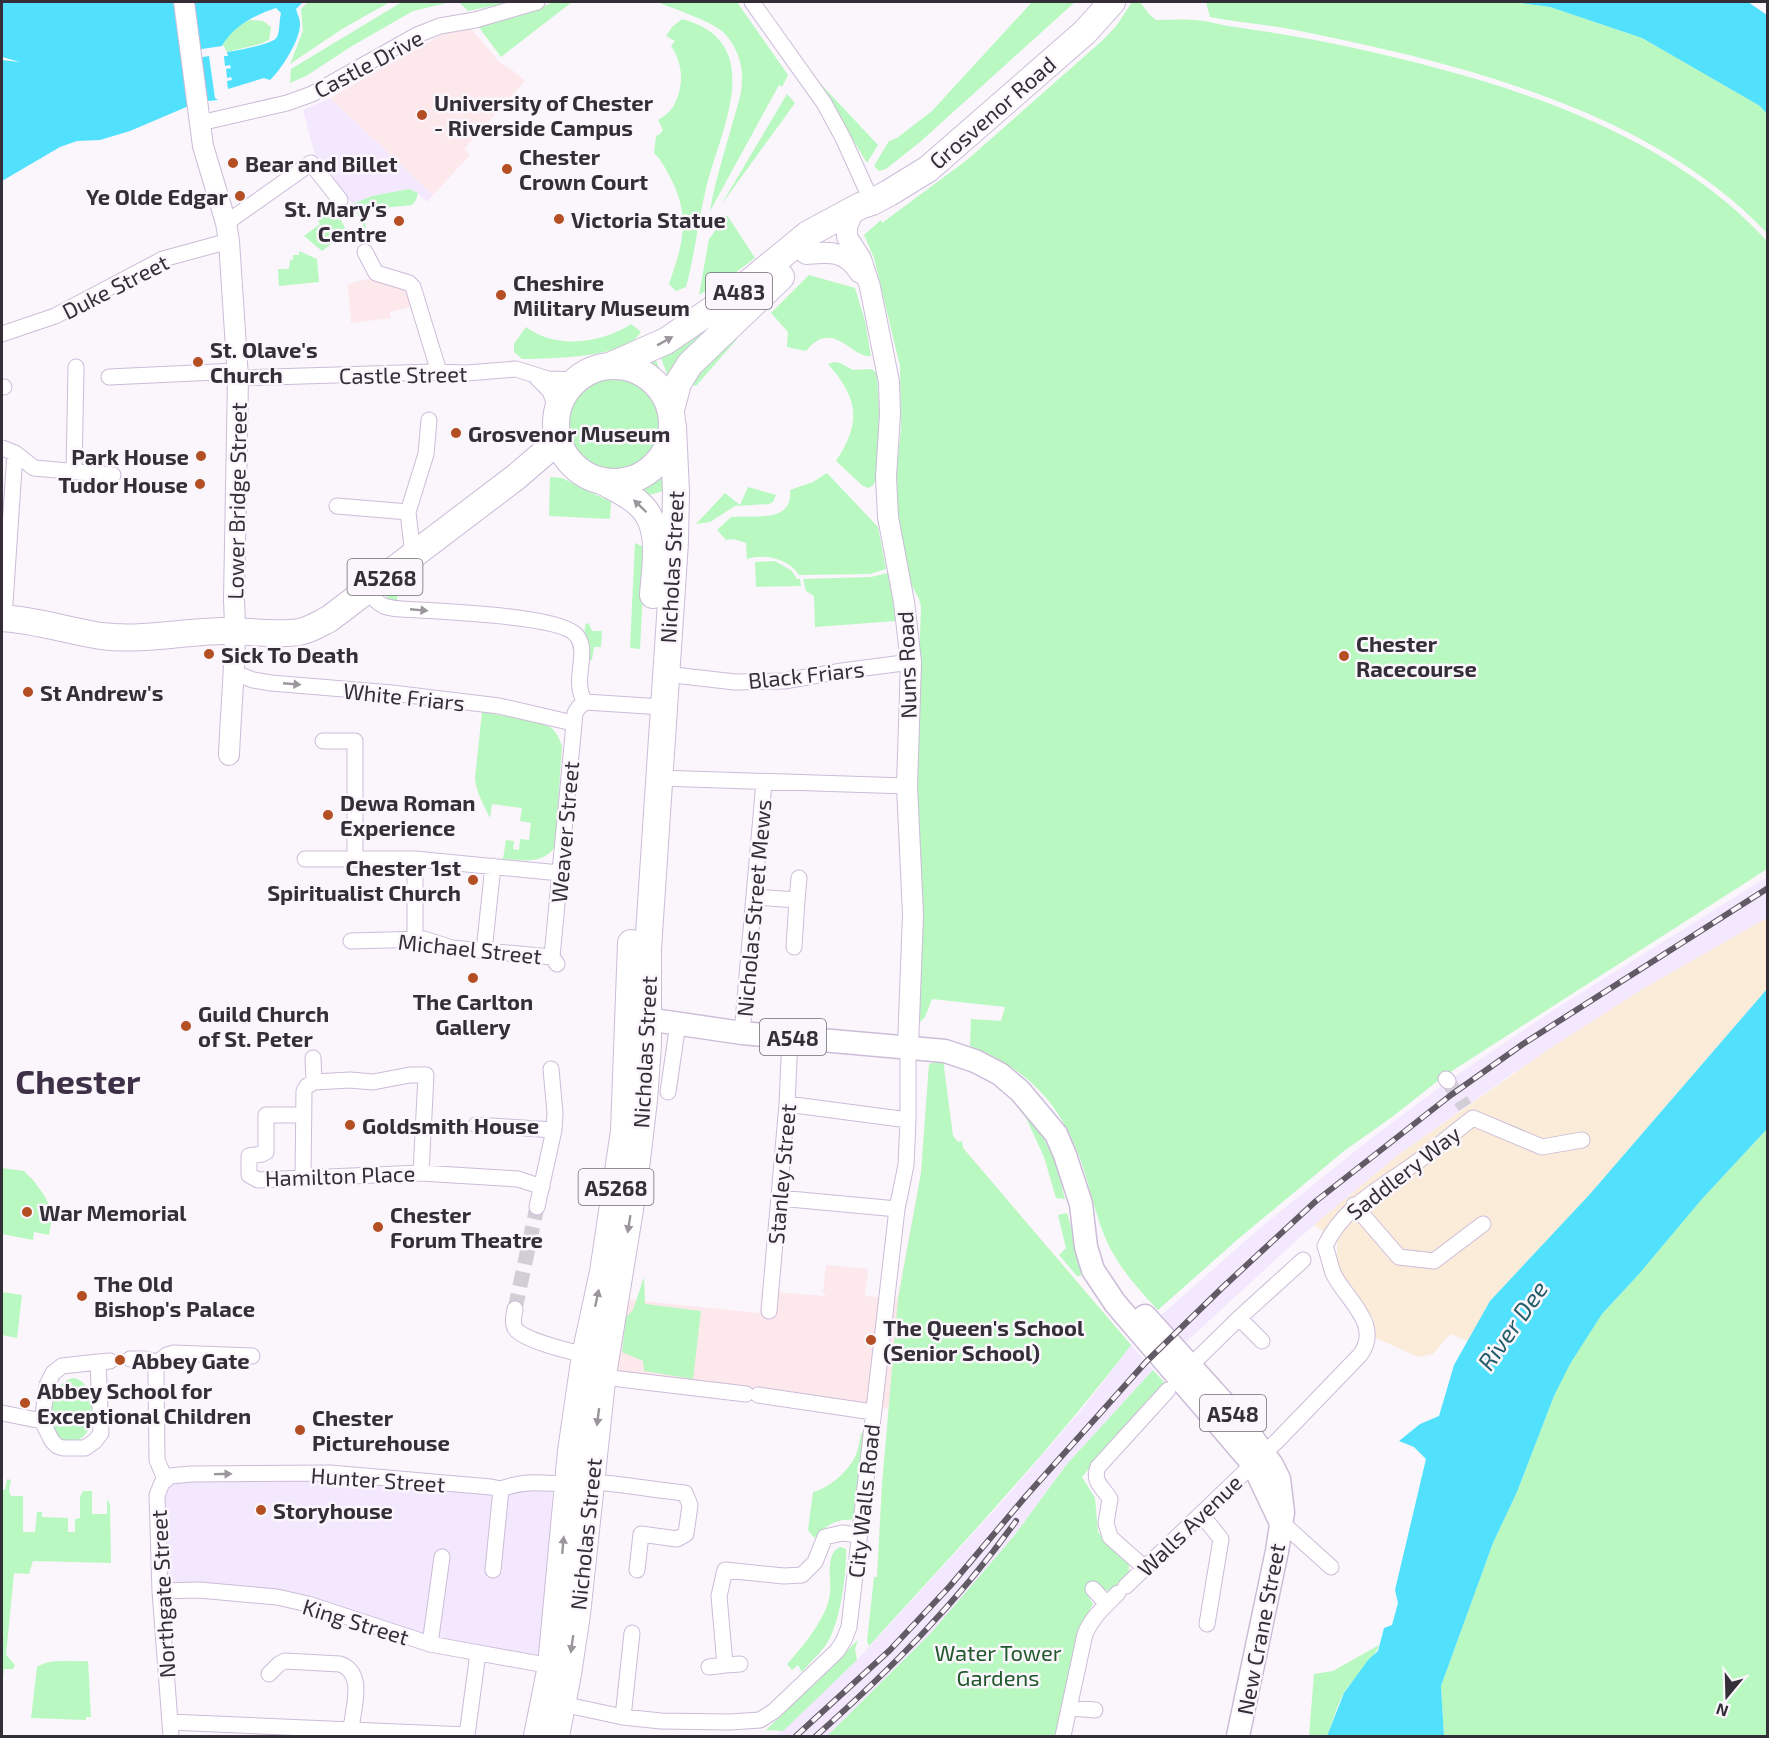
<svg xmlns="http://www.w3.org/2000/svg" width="1769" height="1738" viewBox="0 0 1769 1738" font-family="'Exo 2',sans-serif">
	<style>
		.built { fill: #f4e8fe }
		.industrial { fill: #fbebd9 }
		.education { fill: #fde8ec }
		.green { fill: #b9f8c0 }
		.water { fill: #52e1fd }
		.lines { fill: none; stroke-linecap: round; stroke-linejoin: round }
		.street-tunnel { stroke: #d2ced5; stroke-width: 15; stroke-dasharray: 15 8; stroke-linecap: butt }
		.street-casing { stroke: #ccbcd8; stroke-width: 17 }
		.secondary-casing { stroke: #ccbcd8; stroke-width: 22 }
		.primary-casing { stroke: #ccbcd8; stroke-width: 25 }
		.highway-casing { stroke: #ccbcd8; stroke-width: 28 }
		.street { stroke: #fff; stroke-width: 15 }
		.secondary { stroke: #fff; stroke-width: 20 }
		.primary { stroke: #fff; stroke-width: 22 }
		.highway { stroke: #fff; stroke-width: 26 }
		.rail-casing { stroke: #615b65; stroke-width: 6 }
		.rail { stroke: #faf6fc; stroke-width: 4; stroke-dasharray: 11; stroke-linecap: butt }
		.oneway { fill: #9a969c }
		.poi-dot { fill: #b44e23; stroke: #faf6fc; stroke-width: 2 }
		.labels { text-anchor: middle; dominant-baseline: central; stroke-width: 5; stroke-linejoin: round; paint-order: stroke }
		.shield { fill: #faf6fc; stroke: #6f6a74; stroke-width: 1.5 }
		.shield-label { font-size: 21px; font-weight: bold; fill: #342e39 }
		.street-label { font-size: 22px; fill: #342e39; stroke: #faf6fc }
		.poi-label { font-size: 22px; font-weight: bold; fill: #342e39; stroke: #faf6fc; text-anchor: start }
		.park-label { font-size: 22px; fill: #21592c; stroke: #faf6fc }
		.water-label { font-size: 24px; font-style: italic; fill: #235d69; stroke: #faf6fc }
		.town-label { font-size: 34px; font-weight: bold; fill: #3d3047; stroke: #faf6fc }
	</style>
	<rect width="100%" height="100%" fill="#faf6fc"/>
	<path class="built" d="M330 98 433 195 427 202 418 193 409 189 372 196 353 204 317 163 303 110Z
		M1767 877V918L1641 990 1512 1074 1398 1155 1298 1239 1185 1343 1159 1317 1261 1227 1369 1140 1448 1081 1555 1009Z
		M1131 1345 1153 1370 1067 1464 1014 1536 930 1634 827 1736H776L857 1660 1001 1503 1087 1403Z
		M175 1475 552 1488 548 1667 308 1604 160 1591 162 1483Z"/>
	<path class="industrial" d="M1767 918V989L1590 1194 1490 1301 1468 1341 1450 1334 1433 1354 1418 1357 1376 1338 1373 1318 1344 1282 1337 1259V1240L1314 1225 1398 1155 1549 1049 1641 990Z"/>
	<path class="education" d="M469 26 499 62 511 69 525 81 464 149 470 155 433 195 330 98 450 30Z
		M372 278 377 282 395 285 406 289 411 307 390 312 391 318 351 323 348 284Z
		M943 1060 953 1136 1131 1345 874 1626 882 1485 889 1409 609 1373 623 1299 760 1313 762 1291 826 1296 823 1292 826 1265 868 1269 865 1296 897 1299 921 1173 929 1064Z"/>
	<path class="green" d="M308 2H390L342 29 290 64 303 31 301 9Z
		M402 2 447 3 413 11 352 46 306 76 290 83 291 69Z
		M462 2H511L468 11 460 3Z
		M554 2H572L501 57 478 26 519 16Z
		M657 2H737L788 75 782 87 779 85 710 211C715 181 724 154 732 125 736 110 742 95 742 80 743 64 736 45 724 33 712 21 674 9 657 2Z
		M1032 2H1075L920 142 886 169 879 171 874 166 889 141 897 138 932 111Z
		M1132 2H1140L1149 14 1156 20C1168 20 1181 19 1193 20 1204 20 1217 24 1228 26 1271 32 1312 39 1354 48 1498 80 1664 128 1767 241V869L1444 1076 1392 1117 1344 1151 1238 1239 1158 1310C1140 1291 1122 1271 1110 1248 1096 1220 1091 1190 1081 1161 1059 1101 1028 1070 970 1046L971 1019 1001 1021 1005 1007 932 999 925 1017 918 1024 915 788 921 607 919 599 910 582 897 521 895 485 901 428 900 366 874 258 864 235 881 220 882 223 967 160 1104 39 1117 25Z
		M1206 2H1514L1550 7 1642 38 1760 106 1767 114V233C1651 110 1456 62 1295 30 1267 24 1238 23 1210 17Z
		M682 19C769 42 720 131 706 188 698 221 695 254 686 287L676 291 669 284C682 246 691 219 672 181 667 171 662 161 654 153L656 136 660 134 663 130 658 120C663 117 670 112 673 107 684 88 684 65 671 46L675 41 666 36 672 27Z
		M250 20 263 21 271 27 269 40 260 44 227 52 223 45C227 32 239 26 250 20Z
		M816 79 878 145 867 163Z
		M787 94 795 103 721 205Z
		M409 189 418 193 416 200 412 205 364 210 366 231 353 204 372 196Z
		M335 208 347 232 322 251 304 236 320 224 318 221Z
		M727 215 755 258 735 273 699 295 709 239Z
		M299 251 317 259 319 282 279 286 278 269H289L290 260H293V255H299Z
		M809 275 855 288 865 321 871 356C852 359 833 317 806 351L787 347 788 332 771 313Z
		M712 319 718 327 670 377 667 374 659 353Z
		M631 324 641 332C625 358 556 358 528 359H522L514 352V344L526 327C555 349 601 344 631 324Z
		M735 335 737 339 696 386 687 383Z
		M654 355 666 386 656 375 634 362Z
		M834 362 840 363 853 370 872 369 876 373C880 389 881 468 875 482 874 485 871 486 869 488L863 486 836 461C862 422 858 398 828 364Z
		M564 424a48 48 0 1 1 96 0a48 48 0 1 1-96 0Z
		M664 468 667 490 641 497 630 490 649 482Z
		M827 473 878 527 886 569 870 574 799 575C789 559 765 553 747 559L746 543 734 539 726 540 717 530 731 517C752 515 794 524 790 490L813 482Z
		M550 477 562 478 611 502 610 519 549 516Z
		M748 487 776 495 773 502 769 504 735 506 710 522 696 524 725 493 740 505Z
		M635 543 644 547 645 555 640 649 630 648Z
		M775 561 792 571 797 579H800L801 586 756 587 755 562Z
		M888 573 896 621 815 627 814 596 806 591 803 579 871 577Z
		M398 581 397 601 387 598 386 591Z
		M586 623 589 624 592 631H602L601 647H594L592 660H589C588 648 582 633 586 623Z
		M482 712 540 722 552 728 558 736 562 746 555 847C542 865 523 860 503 859L506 840 514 841 513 849 519 850 520 839 529 840 531 823 520 821 522 808 492 804 490 818C484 805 476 793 475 778Z
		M943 1060 953 1136 958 1142 962 1141 963 1148 1131 1345C1050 1451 959 1547 869 1646L867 1641 874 1577H877L882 1485 898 1299 921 1173 929 1064Z
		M1003 1087 1035 1121 1055 1161 1065 1199 1056 1198 1044 1157 1026 1118Z
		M1767 1129V1736H1444L1441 1686 1493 1543 1517 1492 1554 1396 1570 1363 1602 1314 1639 1274 1702 1199Z
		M2 1168 24 1171 33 1180 44 1195 53 1212 49 1235 34 1232 33 1240 2 1234Z
		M1067 1213 1084 1272 1080 1276H1077L1059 1255 1066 1248 1058 1215Z
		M644 1277 645 1304 701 1311 693 1379 644 1371 643 1361 622 1352 626 1317 633 1310Z
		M2 1292 22 1295 17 1338 2 1335Z
		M1153 1370 1166 1384 1129 1422 1082 1477 1095 1498 1098 1532 1129 1565V1572L1111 1591 1105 1590 1095 1581 1085 1591 1093 1604 1077 1632 1056 1736H827L930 1634 1014 1536 1067 1464Z
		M73 1378C101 1382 99 1442 71 1441 42 1441 46 1384 73 1378Z
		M861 1433H868L858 1519C834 1520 831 1522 814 1538L808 1530 813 1492C829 1489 852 1468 857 1452 859 1446 860 1439 861 1433Z
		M7 1479 11 1480 9 1491 11 1496H23V1532H35L37 1512H42V1517L68 1518V1532H75V1519L80 1518V1497L83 1491H92V1514H107V1499L110 1505 111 1563 33 1561 29 1574 14 1573 6 1655 15 1665 13 1669H4L2 1690V1489L5 1490Z
		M841 1547 846 1549C847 1572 840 1624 827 1643 821 1653 810 1662 802 1672L798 1665 792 1670 787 1664C803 1647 828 1616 830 1593 831 1583 829 1574 830 1565 831 1556 833 1549 841 1547Z
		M858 1640 855 1649 857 1660 783 1731 766 1730Z
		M1379 1645C1378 1653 1352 1681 1345 1691 1337 1704 1333 1722 1327 1736H1309L1314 1674 1333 1671Z
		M88 1661 91 1717H86V1720L31 1718 37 1667C49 1658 74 1662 88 1661Z"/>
	<path class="water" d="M2 2H303L296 9C297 13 300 19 300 23 301 39 281 70 270 80L264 78 228 89 227 81 232 80 231 77 227 78 226 69 231 68 230 65 225 66 224 56H228L227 52C236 51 274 44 277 37 280 31 279 21 281 13L276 8C255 15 233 26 222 46L195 50 191 105 130 131 100 140 77 141 60 147 2 181V60L20 62 2 57Z
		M1514 2H1748L1767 15V114L1760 106 1642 38 1550 7Z
		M209 56 215 98 218 100 209 101 203 97 197 58Z
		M1767 989V1129L1702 1199 1639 1274 1602 1314 1570 1364 1554 1396 1517 1492 1493 1543 1441 1686 1444 1736H1327L1344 1693 1368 1660 1378 1651 1384 1628 1392 1625 1398 1603 1395 1590 1426 1459 1414 1447 1399 1441 1420 1424 1439 1416 1454 1365 1490 1301 1590 1194Z"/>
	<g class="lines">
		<path class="street-tunnel" d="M1448 1081 1465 1107
			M515 1309 537 1207"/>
		<g class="street-casing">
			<path id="street" d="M752 2 824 103 843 138 872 202
				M200 123 287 103 312 94 417 35 440 26 475 20 537 2
				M226 223 311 163 340 200
				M365 252 376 273 409 283 413 287 439 372
				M2 334 55 316 163 259 229 241
				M109 377 237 371
				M536 377 550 391 557 411
				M238 378 434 372 467 373 516 369 548 379 576 380
				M2 387H4
				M2 448 15 453 34 468 113 475
				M74 471 76 367
				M337 506 408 512
				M413 556 408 512 426 454 429 420
				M366 591C372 596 377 603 384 606 394 610 409 609 420 610 448 612 563 616 577 636 590 653 571 681 585 702
				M4 618 15 453
				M235 673 253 680 271 683 392 693 499 706 573 723
				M665 674 735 682 784 681 842 671 911 662
				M323 741H355V859
				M659 778 907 786
				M305 859H415L560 873
				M415 872V939
				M755 897 797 900 799 878
				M351 941 424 939 452 948 552 957
				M794 947 797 900
				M484 951 493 866
				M557 964 552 957 575 713 579 707 585 702 663 707
				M742 1033 764 782
				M1446 1079 1448 1081
				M314 1082 350 1080 373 1082 410 1075H426L421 1173
				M668 1092 678 1023
				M787 1104 908 1120
				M304 1115H266V1152L262 1154 249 1156V1175L258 1180 421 1173 518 1179 542 1187
				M1473 1118 1542 1147 1582 1140
				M476 1125 554 1130
				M303 1177 304 1091 307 1086 314 1082 313 1058
				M779 1198 897 1209
				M1354 1205 1399 1257 1434 1261 1483 1224
				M537 1207 554 1130 555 1113 551 1069
				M515 1309C514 1315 512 1323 515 1328 520 1340 577 1353 591 1356
				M769 1311 787 1104 790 1037
				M1239 1318 1262 1341
				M130 1359H145L158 1362
				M98 1362 62 1366 53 1373 47 1385 42 1421 52 1441 57 1446 63 1448H85L95 1441 101 1433 98 1362 110 1361
				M158 1362 156 1372 157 1460 165 1479
				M158 1362 167 1355 174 1353 252 1356
				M1185 1371 1239 1318 1303 1260
				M603 1377 746 1394
				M758 1395 873 1412
				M2 1413 42 1421
				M1201 1514 1221 1539 1207 1624
				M1280 1521 1331 1567
				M1145 1568 1110 1537 1106 1523 1110 1499C1103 1487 1092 1482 1098 1467L1168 1390
				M493 1570 501 1489
				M1126 1586 1278 1440 1360 1355C1383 1324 1345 1299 1333 1273 1330 1264 1328 1254 1325 1246 1343 1207 1381 1188 1414 1164 1434 1150 1453 1133 1473 1118
				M1093 1589 1107 1604
				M160 1591 199 1590 277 1597 308 1604 430 1644 551 1666
				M430 1644 442 1557
				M740 1664 725 1665 719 1596 725 1570 784 1576 802 1575 815 1562 825 1537 842 1533 859 1535
				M709 1667 725 1665
				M269 1674 279 1664 285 1661 340 1664C366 1673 353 1708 351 1729
				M562 1704 623 1717 661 1721 730 1722 760 1720 774 1711 837 1651 844 1640 849 1627 897 1209 906 1165 908 1120V1046
				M1071 1708 1095 1710
				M623 1717 632 1633
				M170 1722 467 1735 478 1653
				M171 1736 160 1591 157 1495 162 1483 170 1476 191 1474 330 1473 491 1487 501 1489C525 1480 540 1483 565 1484 574 1485 583 1481 592 1482 623 1484 654 1490 685 1493L690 1505 686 1534 677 1539 641 1534 637 1570
				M1063 1736 1085 1634C1092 1617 1105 1606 1118 1593"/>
		</g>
		<g class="secondary-casing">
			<path id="secondary" d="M184 2 203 146 226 223 229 241 238 378 234 600C237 652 231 703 229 755
				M853 212 847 227V237L861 259 870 287 889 382 890 414 886 477 888 517 904 602 911 662 907 786 913 915 908 1046
				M806 254C831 252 845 250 860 273"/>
		</g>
		<g class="primary-casing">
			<path id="primary" d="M633 1017 742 1033 945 1051 975 1061 1000 1074 1020 1091 1056 1134 1065 1155 1081 1204 1086 1247 1093 1270 1115 1303 1253 1464 1280 1521
				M1145 1316 1241 1422 1272 1465 1279 1479 1283 1512 1277 1551 1238 1736"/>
		</g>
		<g class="highway-casing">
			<path id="highway" d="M612 365 666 341 735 294 808 234 860 206 872 202 889 193 928 169 1085 32 1112 2
				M556 424a58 58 0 1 1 116 0a58 58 0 1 1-116 0Z
				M671 410 678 383 690 364 781 277
				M602 481C614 488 628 494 638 503 664 524 655 565 653 595
				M2 618C36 620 68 631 101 636 141 641 181 632 221 631 247 630 274 636 299 632 310 630 319 624 329 619L516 477 544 453 557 434
				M537 1736 551 1666 571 1451 585 1355 603 1272 624 1131 631 943
				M556 1736 568 1674 577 1614 602 1381 634 1185 644 1100 648 1044V949L675 542 676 492 673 426"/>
		</g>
		<use href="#street" class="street"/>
		<use href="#secondary" class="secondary"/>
		<use href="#primary" class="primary"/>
		<use href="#highway" class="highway"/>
		<g class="rail-casing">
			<path id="rail" d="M796 1736 890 1650 950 1586 1026 1496 1146 1362 1223 1287 1316 1201 1451 1095 1523 1044 1768 888
				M816 1736C890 1670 957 1603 1016 1521"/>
		</g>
		<use href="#rail" class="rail"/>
	</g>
	<defs><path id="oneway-solid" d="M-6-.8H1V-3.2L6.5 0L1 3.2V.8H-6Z" transform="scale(1.5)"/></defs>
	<g class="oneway">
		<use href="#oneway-solid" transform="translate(665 341) rotate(-29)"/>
		<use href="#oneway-solid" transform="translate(640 506) rotate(-136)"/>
		<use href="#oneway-solid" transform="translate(419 610) rotate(5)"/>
		<use href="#oneway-solid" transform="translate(292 684) rotate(5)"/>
		<use href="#oneway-solid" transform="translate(629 1224) rotate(99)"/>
		<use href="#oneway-solid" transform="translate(597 1298) rotate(-78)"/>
		<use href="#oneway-solid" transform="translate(598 1417) rotate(97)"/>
		<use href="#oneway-solid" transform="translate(223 1474) rotate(-1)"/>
		<use href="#oneway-solid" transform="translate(563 1545) rotate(-85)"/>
		<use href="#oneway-solid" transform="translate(572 1644) rotate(98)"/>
	</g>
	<g class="poi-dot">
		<circle cx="422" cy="115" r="6"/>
		<circle cx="233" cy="163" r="6"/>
		<circle cx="507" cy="169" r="6"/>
		<circle cx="240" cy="196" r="6"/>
		<circle cx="559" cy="219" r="6"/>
		<circle cx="399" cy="221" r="6"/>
		<circle cx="501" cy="295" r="6"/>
		<circle cx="198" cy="362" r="6"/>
		<circle cx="456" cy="433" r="6"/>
		<circle cx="201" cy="456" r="6"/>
		<circle cx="200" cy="484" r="6"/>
		<circle cx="209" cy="654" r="6"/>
		<circle cx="1344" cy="656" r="6"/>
		<circle cx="28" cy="692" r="6"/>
		<circle cx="328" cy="815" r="6"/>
		<circle cx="473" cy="880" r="6"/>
		<circle cx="473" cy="978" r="6"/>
		<circle cx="186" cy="1026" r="6"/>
		<circle cx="350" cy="1125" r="6"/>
		<circle cx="27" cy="1212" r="6"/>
		<circle cx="378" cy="1227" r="6"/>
		<circle cx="82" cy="1296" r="6"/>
		<circle cx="871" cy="1340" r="6"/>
		<circle cx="120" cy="1360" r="6"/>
		<circle cx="25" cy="1403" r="6"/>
		<circle cx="300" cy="1430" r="6"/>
		<circle cx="261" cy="1510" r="6"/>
	</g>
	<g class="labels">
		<g class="shield">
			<rect x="706" y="273" width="66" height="36" rx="4.5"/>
			<rect x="347.5" y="559" width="75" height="36" rx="4.5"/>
			<rect x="760" y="1019" width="66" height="36" rx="4.5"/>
			<rect x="578.5" y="1169" width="75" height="36" rx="4.5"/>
			<rect x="1200" y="1395" width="66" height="36" rx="4.5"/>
		</g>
		<g class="shield-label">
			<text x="739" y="291">A483</text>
			<text x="385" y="577">A5268</text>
			<text x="793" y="1037">A548</text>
			<text x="616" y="1187">A5268</text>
			<text x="1233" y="1413">A548</text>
		</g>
		<g class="street-label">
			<text transform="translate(368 63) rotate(-28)">Castle Drive</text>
			<text transform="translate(992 112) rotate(-41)">Grosvenor Road</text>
			<text transform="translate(115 286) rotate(-27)">Duke Street</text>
			<text transform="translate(403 374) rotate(-1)">Castle Street</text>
			<text transform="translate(236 501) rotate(-89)">Lower Bridge Street</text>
			<text transform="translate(671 567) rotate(-87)">Nicholas Street</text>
			<text transform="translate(906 665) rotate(-92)">Nuns Road</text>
			<text transform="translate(806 674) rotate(-6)">Black Friars</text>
			<text transform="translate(404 696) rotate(6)">White Friars</text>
			<text transform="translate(564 832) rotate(-85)">Weaver Street</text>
			<text transform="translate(753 908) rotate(-85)">Nicholas Street Mews</text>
			<text transform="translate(470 948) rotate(6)">Michael Street</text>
			<text transform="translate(644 1052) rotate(-87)">Nicholas Street</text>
			<text transform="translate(1403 1172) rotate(-38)">Saddlery Way</text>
			<text transform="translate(781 1174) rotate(-85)">Stanley Street</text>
			<text transform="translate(340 1175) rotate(-2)">Hamilton Place</text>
			<text transform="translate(378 1479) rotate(4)">Hunter Street</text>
			<text transform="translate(863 1501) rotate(-84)">City Walls Road</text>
			<text transform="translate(1189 1525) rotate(-44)">Walls Avenue</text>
			<text transform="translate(585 1534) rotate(-84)">Nicholas Street</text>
			<text transform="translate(162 1594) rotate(-93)">Northgate Street</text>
			<text transform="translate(356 1621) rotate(17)">King Street</text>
			<text transform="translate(1260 1629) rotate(-79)">New Crane Street</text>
		</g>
		<g class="poi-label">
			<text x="434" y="102">University of Chester<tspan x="434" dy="25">- Riverside Campus</tspan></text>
			<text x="519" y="156">Chester<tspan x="519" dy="25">Crown Court</tspan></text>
			<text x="245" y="163">Bear and Billet</text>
			<text x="228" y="196" text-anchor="end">Ye Olde Edgar</text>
			<text x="387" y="208" text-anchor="end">St. Mary's<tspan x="387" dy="25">Centre</tspan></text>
			<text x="571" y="219">Victoria Statue</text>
			<text x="513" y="282">Cheshire<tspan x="513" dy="25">Military Museum</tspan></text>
			<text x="210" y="349">St. Olave's<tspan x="210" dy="25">Church</tspan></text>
			<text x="468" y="433">Grosvenor Museum</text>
			<text x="189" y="456" text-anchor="end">Park House</text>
			<text x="188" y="484" text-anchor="end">Tudor House</text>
			<text x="1356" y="643">Chester<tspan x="1356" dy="25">Racecourse</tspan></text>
			<text x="221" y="654">Sick To Death</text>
			<text x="40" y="692">St Andrew's</text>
			<text x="340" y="802">Dewa Roman<tspan x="340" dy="25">Experience</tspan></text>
			<text x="461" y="867" text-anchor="end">Chester 1st<tspan x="461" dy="25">Spiritualist Church</tspan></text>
			<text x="473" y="1001" text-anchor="middle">The Carlton<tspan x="473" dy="25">Gallery</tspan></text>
			<text x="198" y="1013">Guild Church<tspan x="198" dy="25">of St. Peter</tspan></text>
			<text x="362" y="1125">Goldsmith House</text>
			<text x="39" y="1212">War Memorial</text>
			<text x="390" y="1214">Chester<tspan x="390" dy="25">Forum Theatre</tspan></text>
			<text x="94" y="1283">The Old<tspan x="94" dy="25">Bishop's Palace</tspan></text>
			<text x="883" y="1327">The Queen's School<tspan x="883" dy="25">(Senior School)</tspan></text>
			<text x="132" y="1360">Abbey Gate</text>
			<text x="37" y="1390">Abbey School for<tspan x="37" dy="25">Exceptional Children</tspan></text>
			<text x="312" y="1417">Chester<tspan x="312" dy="25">Picturehouse</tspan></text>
			<text x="273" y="1510">Storyhouse</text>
		</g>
		<g class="park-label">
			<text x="998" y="1652">Water Tower<tspan x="998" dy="25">Gardens</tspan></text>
		</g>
		<g class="water-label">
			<text transform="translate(1512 1325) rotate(-55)">River Dee</text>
		</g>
		<g class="town-label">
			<text x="78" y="1080">Chester</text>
		</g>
	</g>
	<rect width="1769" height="1738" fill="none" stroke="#342e39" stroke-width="6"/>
	<g transform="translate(1727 1696) rotate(199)" stroke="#faf6fc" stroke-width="4.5" paint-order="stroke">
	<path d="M0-4.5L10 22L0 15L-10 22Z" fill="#342e39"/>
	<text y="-9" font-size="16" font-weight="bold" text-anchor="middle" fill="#342e39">N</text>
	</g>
</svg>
